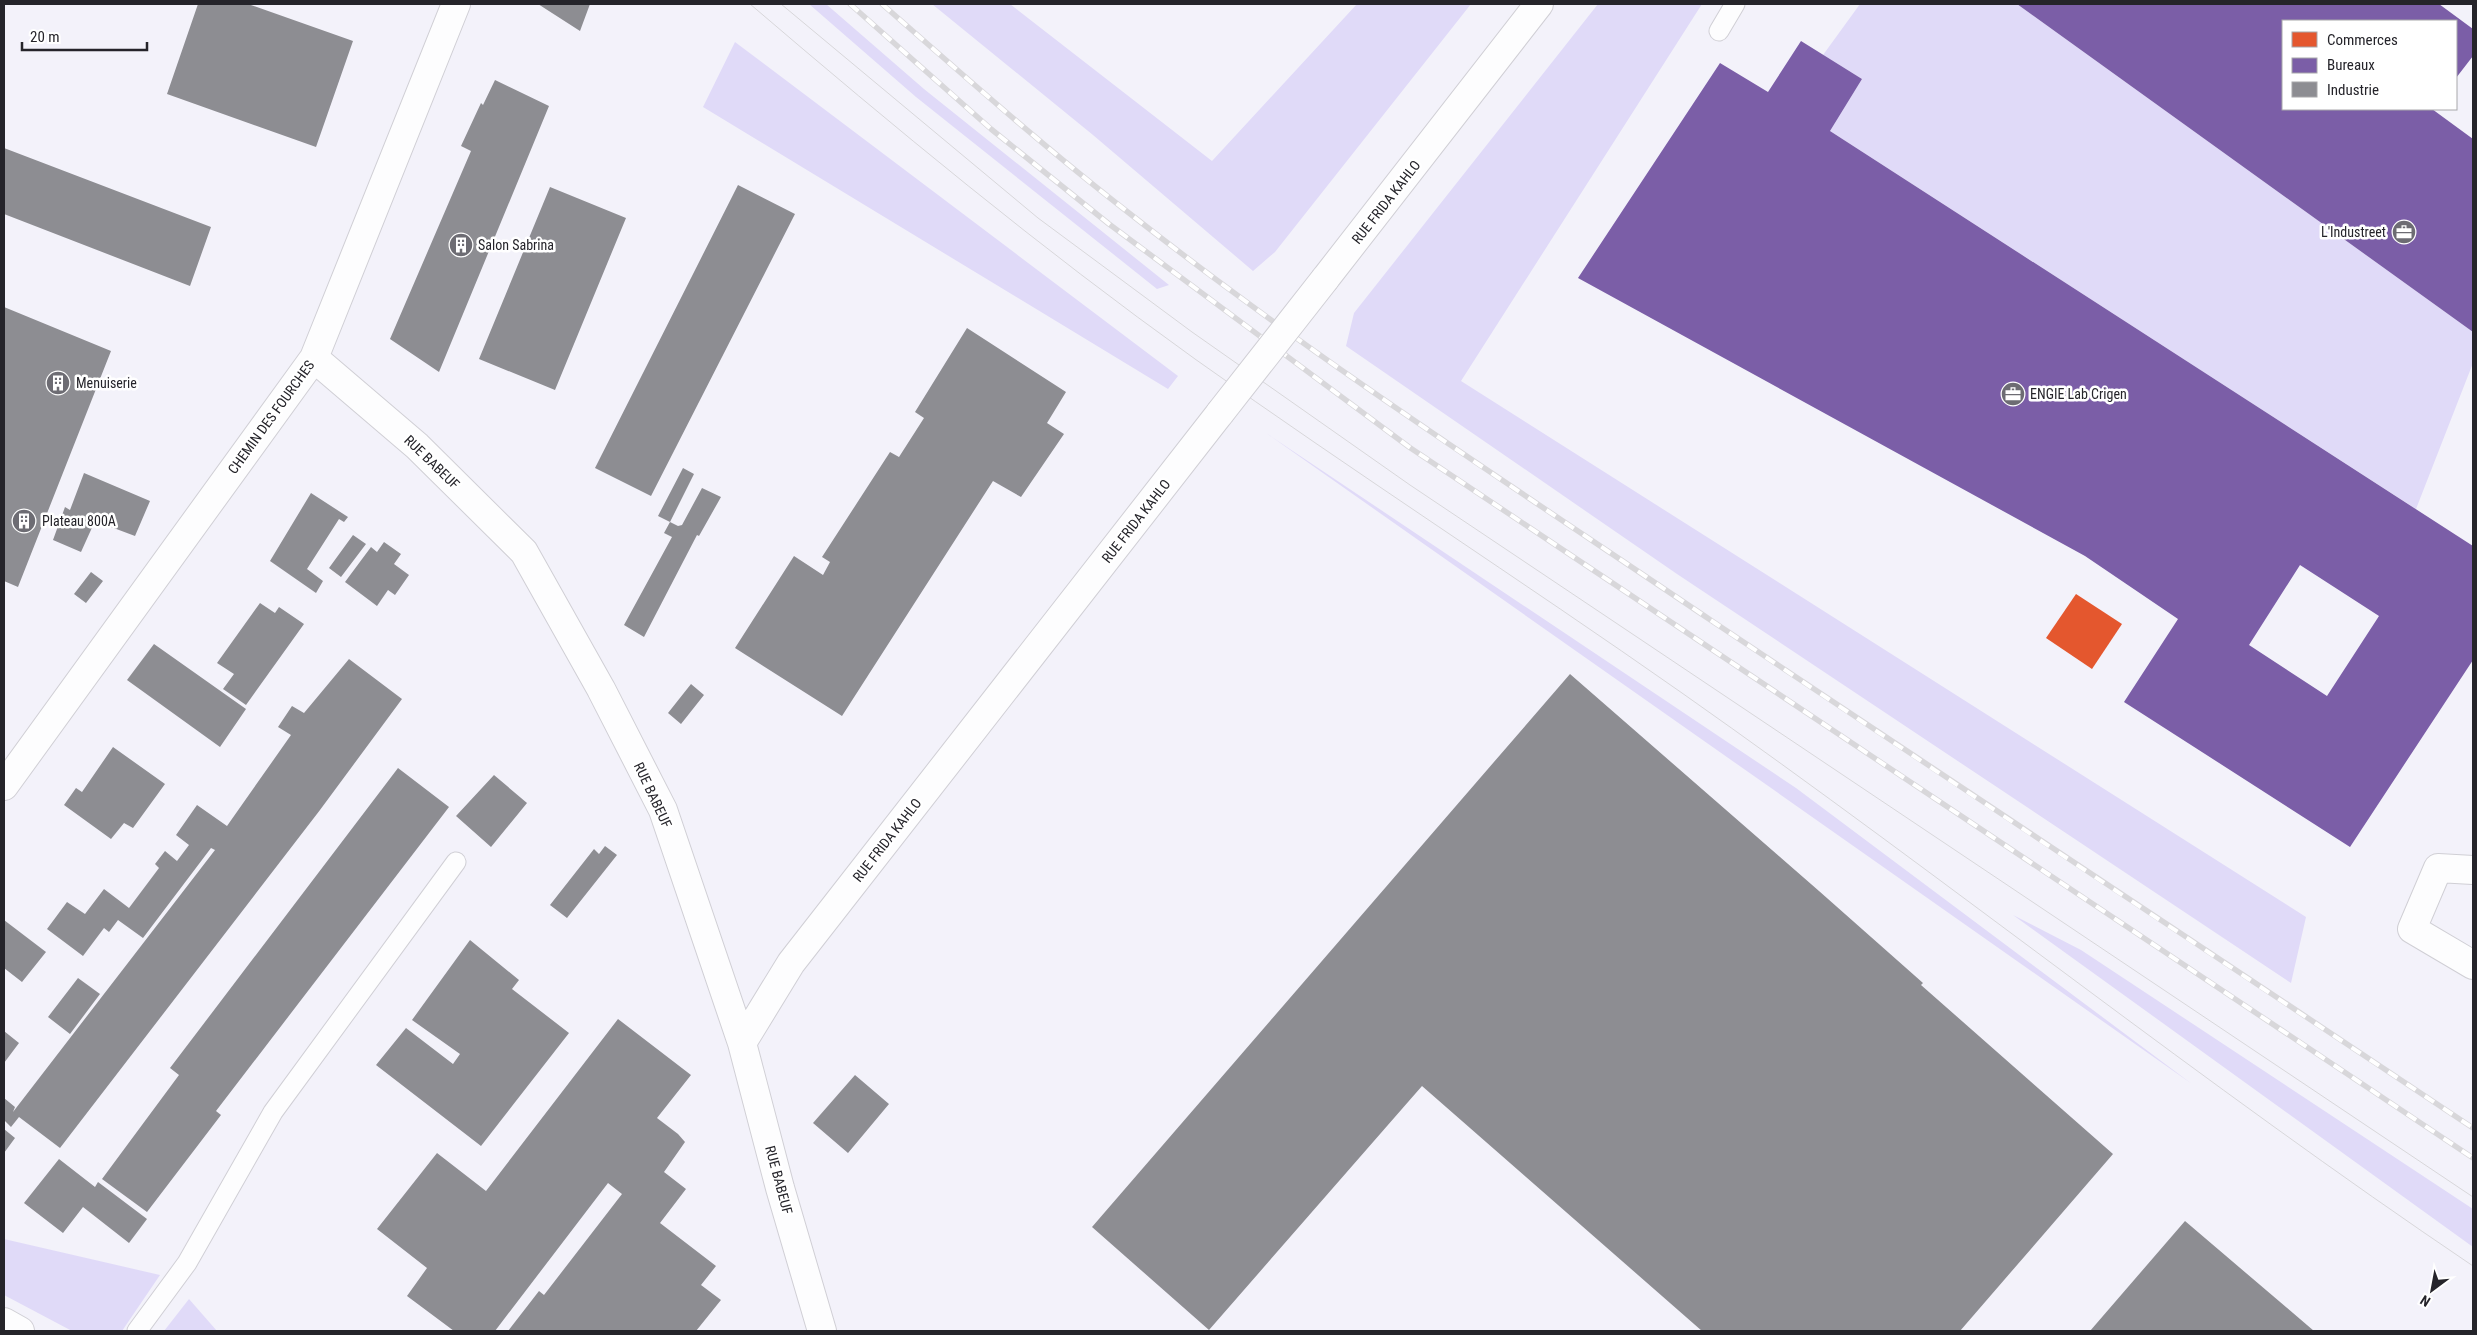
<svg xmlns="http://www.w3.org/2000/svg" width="2477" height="1335" viewBox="0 0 2477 1335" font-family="'Roboto Condensed',sans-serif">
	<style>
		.green { fill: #e0daf8 }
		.shops { fill: #e4572e }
		.offices { fill: #7b5ea7; fill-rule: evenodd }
		.industry { fill: #8d8d92 }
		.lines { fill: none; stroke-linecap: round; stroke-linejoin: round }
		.service-casing { stroke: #d0cfd5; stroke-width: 21 }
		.minor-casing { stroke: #d0cfd5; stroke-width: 30 }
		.service { stroke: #fdfdfe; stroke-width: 19 }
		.minor { stroke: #fdfdfe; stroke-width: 28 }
		.tram { stroke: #d8d7da; stroke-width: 1 }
		.rail-casing { stroke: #d8d7da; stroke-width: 5.5 }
		.rail { stroke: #fff; stroke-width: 4; stroke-dasharray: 11; stroke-linecap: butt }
		.minor-bridge-casing { stroke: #d0cfd5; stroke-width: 30; stroke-linecap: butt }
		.minor-bridge { stroke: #fdfdfe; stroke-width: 28 }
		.labels { text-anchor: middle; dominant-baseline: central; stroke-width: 5; stroke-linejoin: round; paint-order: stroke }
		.street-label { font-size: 14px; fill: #25242a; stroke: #fff }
		.poi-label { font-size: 14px; fill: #25242a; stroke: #fff; text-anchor: start }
	</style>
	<rect width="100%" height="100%" fill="#f3f2fa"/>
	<path class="green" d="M809 4H826L924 89 1169 285 1157 289 916 97Z
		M932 4H1010L1212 161 1357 4H1471L1275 252 1253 271 1093 135Z
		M1598 4H1702L1461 381 2306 917 2291 983 1677 574 1346 346 1354 313Z
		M1860 4H2017L2473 332V363L2416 509 1830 131 1862 79 1823 55Z
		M735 42 1178 376 1168 389 703 107Z
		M1266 433 1796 788 2192 1084Z
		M2013 915 2081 950 2473 1209V1247Z
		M4 1239 160 1275 122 1331H72L4 1295Z
		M189 1299 217 1331H164Z"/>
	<path class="shops" d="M2076 594 2122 624 2092 669 2046 638Z"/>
	<path class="offices" d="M2017 4H2439L2473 29V56L2456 78V21H2283V109H2432L2473 139V332Z
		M1801 41 1862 79 1830 131 2473 546V660L2350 847 2124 702 2178 619 2085 556 1578 278 1720 63 1768 92ZM2300 565 2379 616 2327 696 2249 645Z"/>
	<path class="industry" d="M198 4H248L353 41 316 147 167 94Z
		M538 4H590L580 31Z
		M495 80 549 106 439 372 390 339 471 151 461 146 481 103 483 105Z
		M4 148 211 227 190 286 4 214Z
		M738 185 795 214 651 496 595 468Z
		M550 187 626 218 555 390 479 359Z
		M4 307 111 351 18 587 4 581Z
		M967 328 1066 392 1047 423 1064 434 1021 497 993 481 842 716 735 648 794 556 823 575 830 562 822 557 890 452 899 457 924 418 915 412Z
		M683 468 694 474 670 522 658 516Z
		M84 473 150 501 135 536 95 521 81 552 53 540 65 507 70 510Z
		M702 488 721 497 699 536 697 535 644 637 624 625 672 537 664 533 670 522 678 526 682 525Z
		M311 493 348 517 344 522 339 519 307 569 323 581 316 593 270 561Z
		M353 535 366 544 341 577 329 568Z
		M384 542 401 554 394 564 409 575 395 595 388 590 377 606 345 582 371 547 377 552Z
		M91 572 103 581 86 603 74 594Z
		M260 603 275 613 279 607 304 624 246 705 223 689 234 674 217 663Z
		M154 644 246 709 220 747 127 680Z
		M349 659 402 699 320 810 60 1148 19 1117 11 1127 4 1120V1098L15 1107 13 1112 215 850 211 848 143 938 118 920 109 932 104 928 83 956 47 929 67 902 85 914 104 889 129 908 159 868 155 864 165 851 177 861 189 845 176 835 197 805 227 826 291 735 278 727 292 706 304 713Z
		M1570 674 1819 891 1923 983 1921 985 2113 1154 1960 1331H1702L1422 1086 1209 1330 1092 1227Z
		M691 684 704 695 681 724 668 713Z
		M113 747 165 784 133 828 124 823 111 839 64 805 76 788 82 792Z
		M398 768 449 807 216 1111 221 1115 147 1212 102 1179 179 1075 170 1068Z
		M494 775 527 803 491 847 456 816Z
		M605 846 617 855 567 918 550 905 594 849 599 854Z
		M4 920 46 952 22 982 4 968Z
		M470 940 519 980 512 989 569 1033 481 1146 376 1065 406 1028 453 1064 460 1054 412 1020Z
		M78 978 100 994 70 1034 48 1017Z
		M618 1019 691 1075 657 1118 678 1134 685 1142 664 1172 686 1189 660 1223 716 1266 701 1285 721 1300 696 1331H508L539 1291 544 1295 622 1194 608 1183 495 1331H454L407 1296 427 1268 377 1229 437 1153 486 1191Z
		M4 1031 19 1043 4 1063Z
		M855 1075 889 1104 848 1153 813 1123Z
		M4 1129 15 1138 4 1153Z
		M59 1159 95 1187 98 1182 147 1219 129 1243 83 1207 63 1233 24 1203Z
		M2185 1221 2314 1331H2090Z"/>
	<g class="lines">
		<g class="service-casing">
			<path id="service" d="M1719 31 1735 4
				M137 1331 187 1263 273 1112 456 862"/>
		</g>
		<g class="minor-casing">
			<path id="minor" d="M1325 279 1539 4
				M314 358 417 446 524 552 601 689 663 810 742 1043 780 1188 822 1331
				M4 786 314 358 456 4
				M2473 870 2438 868 2412 929 2473 965
				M742 1043 791 963 1220 413
				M4 1322 20 1331"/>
		</g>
		<use href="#service" class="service"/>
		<use href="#minor" class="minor"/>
		<path class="tram" d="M750 4C894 127 1040 248 1195 359 1355 473 1521 580 1682 693 1948 880 2203 1084 2473 1266
			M781 4 1038 218 1192 332 1410 485 2473 1197"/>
		<g class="rail-casing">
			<path id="rail" d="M850 4 991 129 1109 224 1409 447 2473 1158
				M882 4C963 75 1044 147 1129 213 1316 360 1518 490 1715 623 1967 792 2220 960 2473 1128"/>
		</g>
		<use href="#rail" class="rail"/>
		<g class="minor-bridge-casing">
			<path id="minor-bridge" d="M1220 413 1325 279"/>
		</g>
		<use href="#minor-bridge" class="minor-bridge"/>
	</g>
	<defs>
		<g id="office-disc" transform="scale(1.25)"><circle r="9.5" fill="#6d6c73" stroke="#fff"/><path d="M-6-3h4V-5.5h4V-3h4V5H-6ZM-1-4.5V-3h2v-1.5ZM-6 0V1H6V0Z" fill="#fff"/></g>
		<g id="building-disc" transform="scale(1.25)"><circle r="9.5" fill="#6d6c73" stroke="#fff"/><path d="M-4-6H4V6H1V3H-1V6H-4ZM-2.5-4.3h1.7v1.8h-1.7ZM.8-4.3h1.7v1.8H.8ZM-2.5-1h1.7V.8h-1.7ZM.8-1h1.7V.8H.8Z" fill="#fff"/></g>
	</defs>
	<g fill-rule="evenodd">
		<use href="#office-disc" x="2404" y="232"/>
		<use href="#building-disc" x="461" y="245"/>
		<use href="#building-disc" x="58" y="383"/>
		<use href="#office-disc" x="2013" y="394"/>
		<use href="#building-disc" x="24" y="521"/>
	</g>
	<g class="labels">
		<g class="street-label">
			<text transform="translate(1386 202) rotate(-52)">RUE FRIDA KAHLO</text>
			<text transform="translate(271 417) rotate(-54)">CHEMIN DES FOURCHES</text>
			<text transform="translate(432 462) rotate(44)">RUE BABEUF</text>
			<text transform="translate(1136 521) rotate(-52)">RUE FRIDA KAHLO</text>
			<text transform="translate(653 795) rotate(65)">RUE BABEUF</text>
			<text transform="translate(887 840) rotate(-52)">RUE FRIDA KAHLO</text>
			<text transform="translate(779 1180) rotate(75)">RUE BABEUF</text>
		</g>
		<g class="poi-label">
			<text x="2386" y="232" text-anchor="end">L'Industreet</text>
			<text x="478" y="245">Salon Sabrina</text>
			<text x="76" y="383">Menuiserie</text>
			<text x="2030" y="394">ENGIE Lab Crigen</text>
			<text x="42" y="521">Plateau 800A</text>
		</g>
	</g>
	<rect width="2477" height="1335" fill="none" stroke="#25242a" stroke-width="10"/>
	<rect x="2282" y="20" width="175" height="90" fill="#ffffff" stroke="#a8a7aa"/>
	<rect x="2292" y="32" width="25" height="15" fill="#e4572e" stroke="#a8a7aa"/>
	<text x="2327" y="45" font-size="15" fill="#25242a">Commerces</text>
	<rect x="2292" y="58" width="25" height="15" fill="#7b5ea7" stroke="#a8a7aa"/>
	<text x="2327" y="70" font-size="15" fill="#25242a">Bureaux</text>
	<rect x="2292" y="82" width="25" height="15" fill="#8d8d92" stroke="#a8a7aa"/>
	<text x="2327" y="95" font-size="15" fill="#25242a">Industrie</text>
	<g transform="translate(2432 1290) rotate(212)" stroke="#ffffff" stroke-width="4" paint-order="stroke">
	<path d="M0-4L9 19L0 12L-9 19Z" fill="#25242a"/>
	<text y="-8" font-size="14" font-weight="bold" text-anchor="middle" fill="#25242a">N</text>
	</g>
	<path d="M22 42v8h125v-8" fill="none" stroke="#25242a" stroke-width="2.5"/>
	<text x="30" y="42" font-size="15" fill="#25242a" stroke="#ffffff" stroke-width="4" paint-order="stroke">20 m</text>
</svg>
